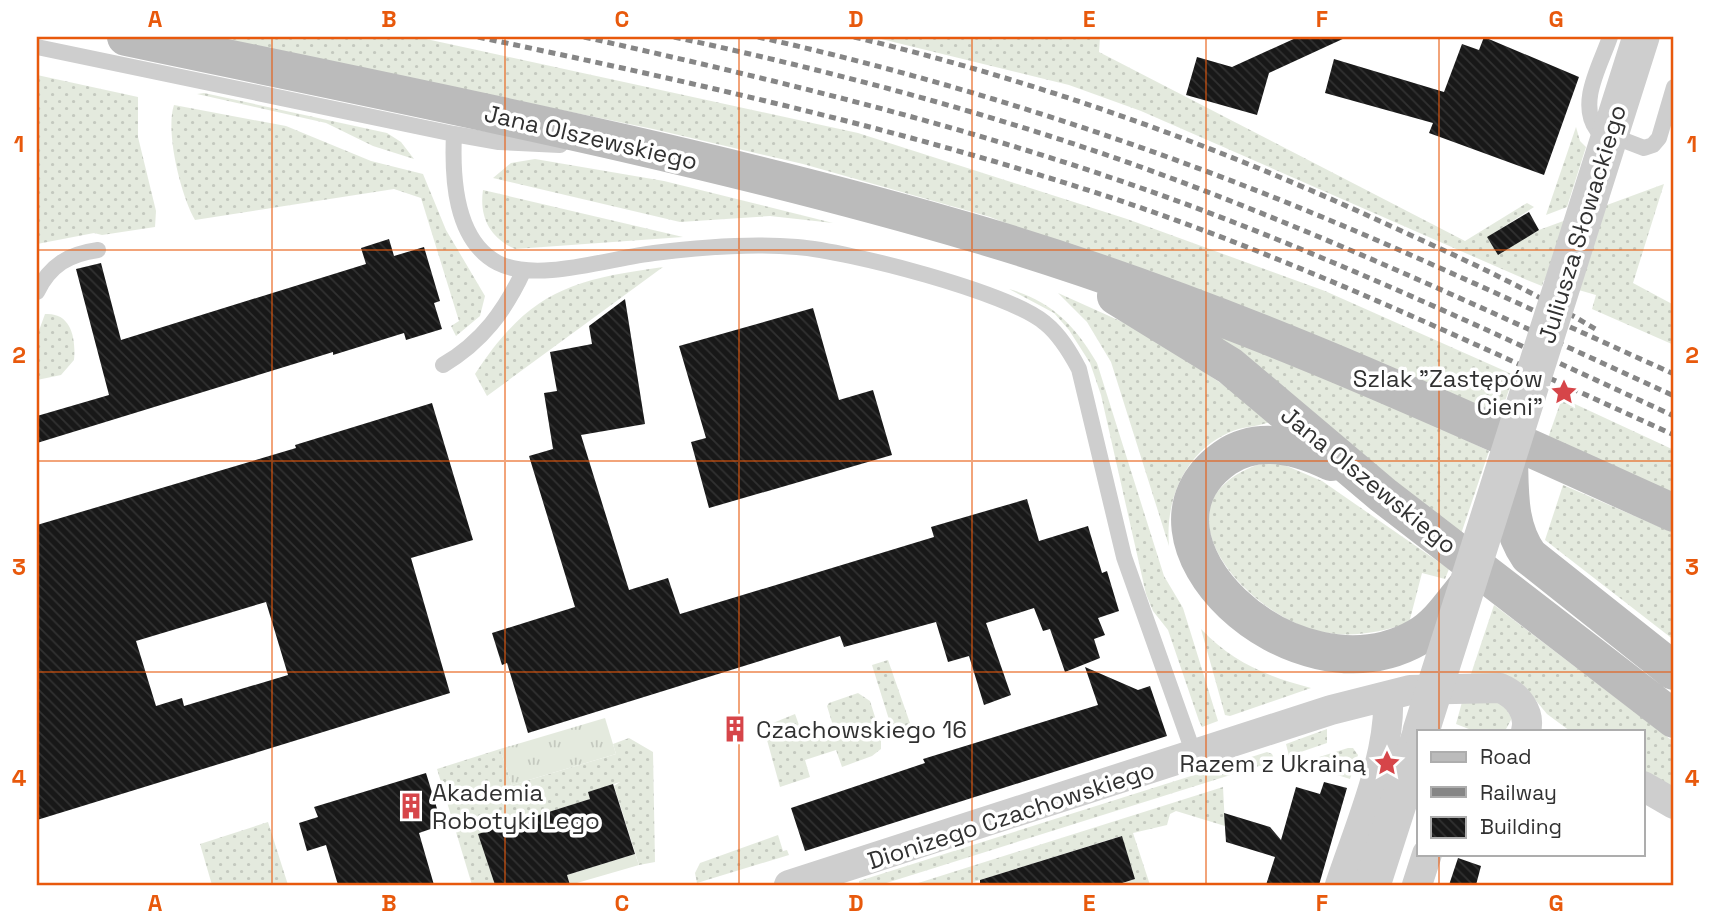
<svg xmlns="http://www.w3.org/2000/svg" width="1711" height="922" viewBox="0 0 1711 922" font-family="'Space Grotesk',sans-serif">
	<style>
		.grass { fill: url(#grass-dots) }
		.park { fill: url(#park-tufts) }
		.garden { fill: #e4eade }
		.building { fill: url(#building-back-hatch); fill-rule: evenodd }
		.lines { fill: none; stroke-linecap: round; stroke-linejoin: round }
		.service { stroke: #cecece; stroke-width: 16 }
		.minor { stroke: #cecece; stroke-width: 30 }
		.tertiary { stroke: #cecece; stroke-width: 37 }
		.secondary { stroke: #bbb; stroke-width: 38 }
		.rail { stroke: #868686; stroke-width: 5; stroke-dasharray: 7 5; stroke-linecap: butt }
		.tertiary-bridge { stroke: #cecece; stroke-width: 37 }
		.grid { fill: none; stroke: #e8590c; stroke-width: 2; stroke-opacity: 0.55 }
		.labels { text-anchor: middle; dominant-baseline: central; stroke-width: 7; stroke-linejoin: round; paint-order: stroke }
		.street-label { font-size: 24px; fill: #313131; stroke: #fff }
		.poi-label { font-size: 24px; fill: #313131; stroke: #fff; text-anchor: end }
		.neatline { fill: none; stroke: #e8590c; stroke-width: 2.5 }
		.grid-label { font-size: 23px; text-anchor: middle; font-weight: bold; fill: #e8590c }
	</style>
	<defs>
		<pattern id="grass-dots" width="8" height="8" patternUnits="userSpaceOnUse" patternTransform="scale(1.75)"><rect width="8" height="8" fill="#e4eade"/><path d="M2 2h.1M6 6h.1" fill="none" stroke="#c4c9bf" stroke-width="1.8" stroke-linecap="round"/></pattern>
		<pattern id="park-tufts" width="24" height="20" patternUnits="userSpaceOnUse" patternTransform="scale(1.75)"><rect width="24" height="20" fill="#e4eade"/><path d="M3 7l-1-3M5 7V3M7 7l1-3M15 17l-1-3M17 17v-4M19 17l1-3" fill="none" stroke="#c4c9bf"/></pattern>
		<pattern id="building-back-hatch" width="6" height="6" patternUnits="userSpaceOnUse" patternTransform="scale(1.75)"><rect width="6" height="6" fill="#181818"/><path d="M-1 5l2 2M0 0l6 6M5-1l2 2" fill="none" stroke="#313131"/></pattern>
	</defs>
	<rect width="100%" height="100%" fill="#fff"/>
	<path class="grass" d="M208 37H417L858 133 1127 219 1325 291 1514 375 1499 419 990 217 803 164 653 129Z
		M873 37H1100L1099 52 1465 241 1527 203 1534 207 1488 237 1498 254 1539 230 1664 184 1633 283 1674 305V345L1592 309 1596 295 1544 280 1542 286 1527 280 1141 111 1069 85Z
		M37 75 138 97V137L156 211 155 227 102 235 94 233 37 244Z
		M204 93 387 133 401 142 414 159 373 146 326 123 197 94Z
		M174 105 286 126 371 161 423 174 446 230 485 296 480 316 456 336 451 326 459 321 421 198 394 189 195 220C181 196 165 132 174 105Z
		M1576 127 1580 141 1586 147 1567 207 1546 215Z
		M535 159 664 181 833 223 770 216 680 222 493 178 511 163Z
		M483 190 683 237 515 249C490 238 479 217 483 190Z
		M663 267 487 396 475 374C529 292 569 280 663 267Z
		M1009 289C1051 301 1075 325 1097 363L1164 576 1183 608 1218 721 1202 727 1199 721 1168 630 1153 611 1146 594 1101 395 1090 363 1069 330 1054 313Z
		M1058 293 1147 333 1275 420C1261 427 1243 426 1228 433 1184 453 1165 501 1169 546L1111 362 1087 322Z
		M45 314C72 312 76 340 74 360L61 375 37 380V336Z
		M1215 331 1354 387 1489 451 1461 534 1220 349Z
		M1562 398 1674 450V496L1548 438Z
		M1263 463 1282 464 1322 481 1449 569 1445 579 1422 573 1409 623C1379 633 1345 639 1314 630 1240 609 1148 500 1263 463Z
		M1563 485 1674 533V640L1545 540Z
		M1494 605 1674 742V791L1643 773V731H1570L1547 714 1528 691 1489 674H1471Z
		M1201 629C1232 662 1268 677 1311 688L1230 716 1225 715Z
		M888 660 911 726 899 731 891 726 872 665Z
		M858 693 870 701 881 736V749L872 756 842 767 836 750 805 760 810 777 780 787 767 740 773 723 795 714 804 739 834 729 827 706 829 703Z
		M1489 701 1503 704 1512 718 1505 731H1474L1456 724 1462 702Z
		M1327 729V743L1289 756 1286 744Z
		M629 738 653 752 655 862 639 865 614 786 620 782 589 792 590 799 479 834 495 885H472L437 769 500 749 512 785 616 754 613 744Z
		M1348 748H1353L1358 755 1350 779 1300 763Z
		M1267 752 1272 754 1275 761 880 885H859V881Z
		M1223 787 1225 826 1176 811 1170 814 1167 825 1133 833 1150 885H1116L1135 879 1121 836 964 885 915 884Z
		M268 822 288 885H212L200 844Z
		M778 835 783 851 787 850 789 855 697 883 695 873 700 863Z"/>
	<path class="park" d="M605 718 616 754 512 785 500 749Z"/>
	<path class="garden" d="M635 854 639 865 570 885 567 875Z"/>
	<path class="building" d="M1298 37H1347L1269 73 1257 115 1186 95 1197 57 1232 67Z
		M1484 37 1579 77 1544 175 1429 133 1433 123 1325 93 1334 59 1444 92 1462 44 1479 50Z
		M1529 212 1539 230 1498 255 1487 237Z
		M389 239 394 256 424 247 440 301 434 303 442 329 406 340 404 333 333 355V352L37 443V416L109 395 76 269 101 263 121 340 366 264 361 248Z
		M625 299 645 424 581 435 629 590 668 578 680 614 934 537 931 527 1027 499 1039 541 1088 526 1102 573 1107 571 1119 611 1098 618 1105 635 1094 639 1100 658 1065 672 1050 629 1043 631 1034 608 986 623 1011 695 984 705 969 656 948 662 936 622 844 647 840 636 528 733 507 663 502 665 492 633 575 607 529 456 553 449 544 393 557 391 550 352 592 344 589 326Z
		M813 308 839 400 873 390 892 455 709 508 691 442 706 438 679 346Z
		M432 403 473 540 411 558 450 693 37 820V525L296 448 295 445ZM266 602 288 675 184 706 182 698 156 706 136 641Z
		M1085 667 1138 690 1150 686 1167 736 805 851 791 808 925 763 923 759 1098 705Z
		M426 773 442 825 419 833 434 885H338L326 845 307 851 299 823 318 817 314 807Z
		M1324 782 1347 788 1319 885H1266L1275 857 1226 842 1224 813 1270 827 1281 840 1296 787 1320 794Z
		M613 784 635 854 567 875 570 885H495L478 834 590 799 588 792Z
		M1122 836 1135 879 1116 885H980V880Z
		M1458 858 1481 866 1476 885H1449Z"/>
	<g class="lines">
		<path class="service" d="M1610 37C1601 64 1577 103 1597 130L1644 148 1653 145 1659 138 1674 87
			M37 47 454 134 499 142 560 145
			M454 134C452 176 454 240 498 263 537 283 611 258 654 253 701 247 750 243 797 247 848 251 1008 292 1045 323 1060 335 1070 352 1079 369L1124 557 1195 757
			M37 292C50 265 69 254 98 250
			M443 365C482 342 505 311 524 270"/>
		<path class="minor" d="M1643 786 1674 804
			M789 885 1331 710 1410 690 1500 688C1517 695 1531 712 1526 731
			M1340 885C1358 830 1391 756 1388 697
			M1417 885 1427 854"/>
		<path class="tertiary" d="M1372 885 1419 739"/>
		<path class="secondary" d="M126 37C411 97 698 152 977 234 1219 305 1446 410 1674 513
			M1116 296 1230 366 1383 495 1674 719
			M1509 458C1510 493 1508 526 1529 556L1674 671
			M1331 462C1298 446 1258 435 1225 458 1114 536 1292 709 1418 637 1438 626 1452 604 1466 587"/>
		<path class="rail" d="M478 37C696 83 912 131 1124 202 1313 266 1493 353 1674 435
			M584 37C762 77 939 119 1112 178 1305 243 1489 331 1674 416
			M674 37C831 71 987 112 1138 166 1321 232 1498 315 1674 396
			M758 37C937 77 1113 133 1283 201 1415 254 1544 316 1674 374
			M854 37C1038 81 1213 144 1384 223 1457 256 1529 289 1597 330"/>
		<path class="tertiary-bridge" d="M1421 731 1641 37"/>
	</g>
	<path class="grid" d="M272 37V885M505 37V885M739 37V885M972 37V885M1206 37V885M1439 37V731M37 250H1674M37 461H1674M37 672H1674M1439 854V885"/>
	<defs>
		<g id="sight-bare" transform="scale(2.1)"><path d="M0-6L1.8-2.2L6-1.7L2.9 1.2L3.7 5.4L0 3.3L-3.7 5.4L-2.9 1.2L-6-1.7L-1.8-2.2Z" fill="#d64549" stroke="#fff" stroke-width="2.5" paint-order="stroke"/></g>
		<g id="building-bare" transform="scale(2.1)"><path d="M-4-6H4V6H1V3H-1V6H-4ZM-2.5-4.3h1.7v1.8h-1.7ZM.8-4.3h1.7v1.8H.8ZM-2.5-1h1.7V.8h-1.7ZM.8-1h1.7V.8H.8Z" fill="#d64549" stroke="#fff" stroke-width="2.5" paint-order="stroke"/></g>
	</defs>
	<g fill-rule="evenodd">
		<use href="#sight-bare" x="1564" y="392"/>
		<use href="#building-bare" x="735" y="729"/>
		<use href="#sight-bare" x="1387" y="763"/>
		<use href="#building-bare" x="411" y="806"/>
	</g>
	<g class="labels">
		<g class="street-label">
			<text transform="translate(591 137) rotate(13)">Jana Olszewskiego</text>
			<text transform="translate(1582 224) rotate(-73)">Juliusza Słowackiego</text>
			<text transform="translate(1369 480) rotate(39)">Jana Olszewskiego</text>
			<text transform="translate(1011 815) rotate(-18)">Dionizego Czachowskiego</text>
		</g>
		<g class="poi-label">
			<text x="1543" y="378">Szlak "Zastępów<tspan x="1543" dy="28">Cieni"</tspan></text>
			<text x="756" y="729" text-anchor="start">Czachowskiego 16</text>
			<text x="1366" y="763">Razem z Ukrainą</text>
			<text x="432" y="792" text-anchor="start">Akademia<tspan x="432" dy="28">Robotyki Lego</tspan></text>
		</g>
	</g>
	<rect width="1711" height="922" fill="none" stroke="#ffffff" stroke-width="77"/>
	<rect x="1417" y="730" width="228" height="126" fill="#ffffff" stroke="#adadad" stroke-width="2"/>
	<rect x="1431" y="752" width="35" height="10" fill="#bbbbbb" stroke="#adadad" stroke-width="2"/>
	<text x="1480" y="764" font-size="21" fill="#313131">Road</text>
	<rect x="1431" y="787" width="35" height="10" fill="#868686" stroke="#adadad" stroke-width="2"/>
	<text x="1480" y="800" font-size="21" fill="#313131">Railway</text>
	<rect x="1431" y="817" width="35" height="21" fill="url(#building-back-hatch)" stroke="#adadad" stroke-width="2"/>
	<text x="1480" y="834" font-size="21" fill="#313131">Building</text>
	<rect x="38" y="38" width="1634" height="846" class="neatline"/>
	<g class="grid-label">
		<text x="155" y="27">A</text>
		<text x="389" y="27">B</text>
		<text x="622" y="27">C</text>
		<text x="856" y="27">D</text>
		<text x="1089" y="27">E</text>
		<text x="1322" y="27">F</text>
		<text x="1556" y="27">G</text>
		<text x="19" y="152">1</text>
		<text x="1692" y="152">1</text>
		<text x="19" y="363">2</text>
		<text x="1692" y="363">2</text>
		<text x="19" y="575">3</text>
		<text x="1692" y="575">3</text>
		<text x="19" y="786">4</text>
		<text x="1692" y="786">4</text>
		<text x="155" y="911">A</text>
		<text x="389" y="911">B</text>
		<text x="622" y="911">C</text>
		<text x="856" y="911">D</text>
		<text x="1089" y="911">E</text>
		<text x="1322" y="911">F</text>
		<text x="1556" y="911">G</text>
	</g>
</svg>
